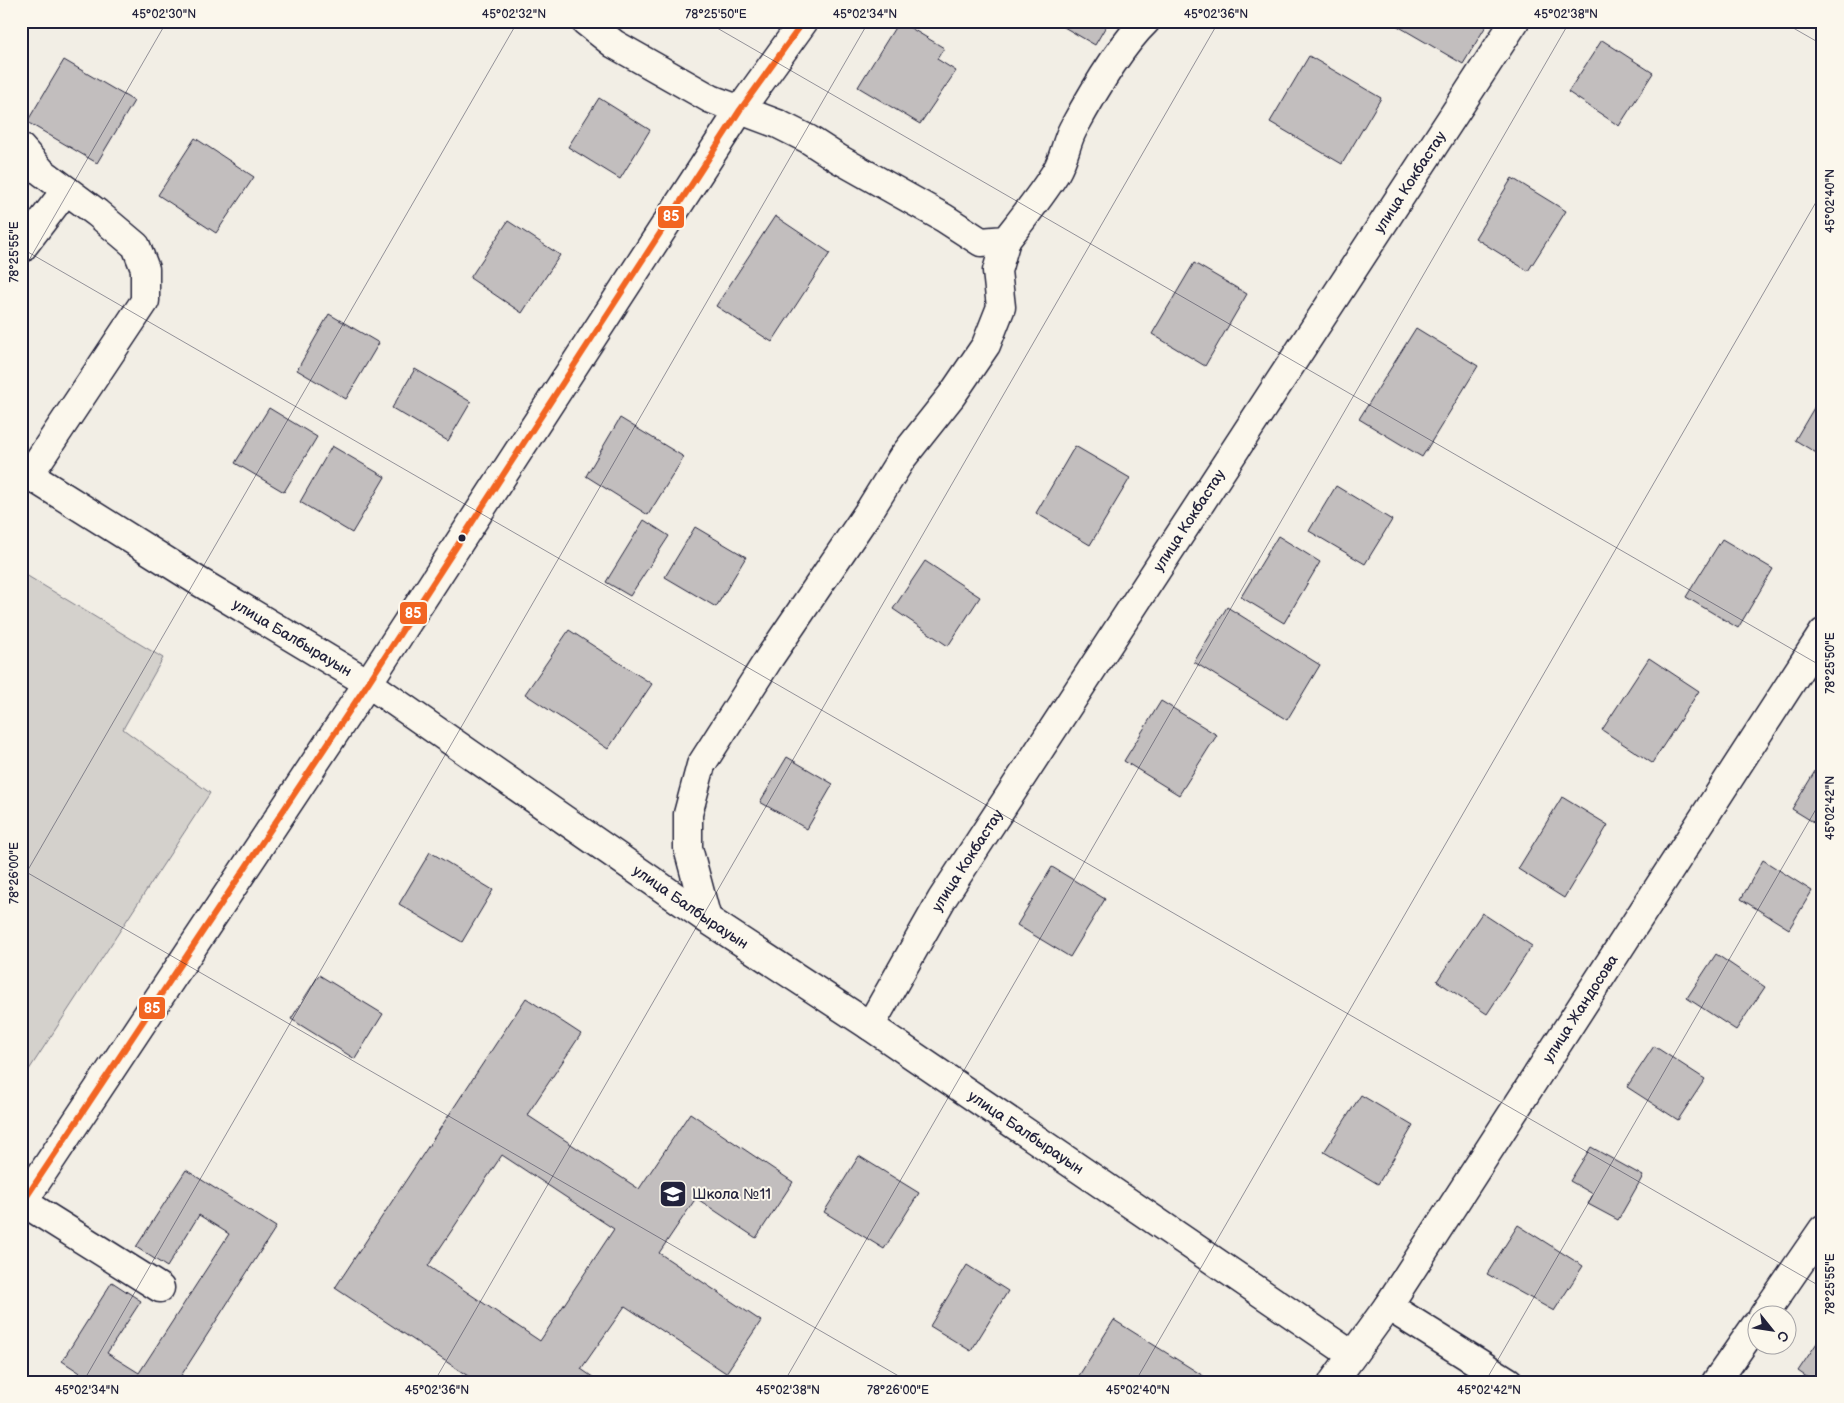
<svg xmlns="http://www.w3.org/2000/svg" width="1844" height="1403" viewBox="0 0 1844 1403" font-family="'Balsamiq Sans',sans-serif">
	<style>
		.green { fill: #d4d1cc; stroke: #7b7a84 }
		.building { fill: #c2bebe; stroke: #22223b; fill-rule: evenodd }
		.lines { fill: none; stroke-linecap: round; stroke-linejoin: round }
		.street-casing { stroke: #22223b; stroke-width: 31 }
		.street { stroke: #fbf7ec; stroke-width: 28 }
		.bus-1-casing { stroke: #fbf7ec; stroke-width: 10 }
		.bus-1 { stroke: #f26522; stroke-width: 6 }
		.ticks { fill: none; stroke: #22223b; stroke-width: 1; stroke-opacity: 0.45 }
		.bus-dot { fill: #22223b; stroke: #fbf7ec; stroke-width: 2 }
		.labels { text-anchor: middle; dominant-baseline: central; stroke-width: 4; stroke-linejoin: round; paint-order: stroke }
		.street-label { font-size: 15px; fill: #22223b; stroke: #fbf7ec }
		.poi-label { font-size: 15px; fill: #22223b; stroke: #fbf7ec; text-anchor: start }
		.line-badge { stroke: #fbf7ec; stroke-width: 2 }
		.badge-label { font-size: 14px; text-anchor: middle; font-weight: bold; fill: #fff }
		.neatline { fill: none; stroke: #22223b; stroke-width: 2 }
		.ticks-label { font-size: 12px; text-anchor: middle; fill: #22223b }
	</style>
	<rect width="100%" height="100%" fill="#f2eee5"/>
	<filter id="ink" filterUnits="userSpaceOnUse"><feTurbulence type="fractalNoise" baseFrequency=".02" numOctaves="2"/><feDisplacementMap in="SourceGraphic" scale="10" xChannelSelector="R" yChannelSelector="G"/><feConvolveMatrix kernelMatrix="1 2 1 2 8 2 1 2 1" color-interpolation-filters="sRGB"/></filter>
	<g filter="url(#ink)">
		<path class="green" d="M21 572 163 658 123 729 210 793 21 1082Z"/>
		<path class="building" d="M899 21 944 48 937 59 956 71 920 124 858 87Z
			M1058 21H1109L1095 45 1057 23Z
			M1389 21H1489L1463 64Z
			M1602 40 1653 73 1619 126 1568 92Z
			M1309 56 1381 98 1342 164 1270 122Z
			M64 60 134 101 97 163 27 122Z
			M599 98 650 130 620 179 568 147Z
			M195 138 254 177 216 233 158 195Z
			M1512 178 1566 211 1528 271 1475 238Z
			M775 216 830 253 772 342 716 306Z
			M508 221 560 255 522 313 470 278Z
			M1194 263 1247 294 1205 366 1152 334Z
			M329 314 379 343 346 399 297 370Z
			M1416 328 1478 366 1422 457 1359 419Z
			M415 369 471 402 448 441 392 408Z
			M1818 401 1823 404V457L1795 440Z
			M269 408 317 437 284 492 235 463Z
			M620 418 684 457 648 515 586 476Z
			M332 446 385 477 352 533 300 502Z
			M1075 446 1130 478 1090 545 1036 513Z
			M1336 486 1392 520 1365 564 1309 531Z
			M644 520 669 536 630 596 606 582Z
			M695 527 746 557 716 607 665 577Z
			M1278 536 1320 562 1284 623 1241 597Z
			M1722 539 1773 569 1738 628 1686 597Z
			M925 561 980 597 948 646 893 609Z
			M1227 607 1320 665 1287 720 1194 662Z
			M569 630 652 684 608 749 525 694Z
			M1649 658 1699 691 1652 763 1602 730Z
			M1161 701 1217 735 1179 795 1124 761Z
			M787 757 833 784 807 829 760 802Z
			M1820 763 1823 765V828L1792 809Z
			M1562 797 1608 825 1564 898 1518 869Z
			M430 852 493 890 462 942 399 904Z
			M1763 860 1812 891 1789 929 1741 899Z
			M1052 867 1105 899 1070 957 1017 925Z
			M1482 913 1532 946 1487 1014 1437 981Z
			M1716 954 1765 987 1736 1030 1687 998Z
			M319 975 383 1014 355 1059 291 1019Z
			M526 998 581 1034 527 1115 639 1189 690 1113 793 1182 756 1238 696 1198 659 1253 761 1321 726 1373 625 1306 581 1369 600 1382H477L335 1288ZM502 1155 614 1229 540 1341 428 1266Z
			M1654 1046 1705 1079 1678 1120 1627 1087Z
			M1361 1095 1413 1126 1378 1184 1324 1152Z
			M1591 1147 1643 1176 1618 1220 1588 1204 1593 1194 1570 1181Z
			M859 1156 919 1193 884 1249 824 1212Z
			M186 1170 276 1227 177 1382H94L62 1361 112 1282 141 1301 107 1353 139 1373 229 1234 199 1215 167 1267 136 1247Z
			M1518 1225 1583 1266 1554 1311 1487 1274Z
			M967 1265 1008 1291 971 1351 930 1326Z
			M1114 1320 1213 1382H1075Z
			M1823 1334V1382H1814L1798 1371Z"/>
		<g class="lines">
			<g class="street-casing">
				<g id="street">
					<path d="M585 21 614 44 711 99 778 124 808 139 839 159 944 218 981 242 1006 240C1023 218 1041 196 1056 172 1064 159 1066 142 1073 129 1091 96 1119 47 1146 21"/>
					<path d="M21 148 42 172 97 213 136 246 145 269V301L29 475"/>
					<path d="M21 249 66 190"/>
					<path id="s1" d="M21 470 198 581 368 683 707 919 870 1026 1352 1355"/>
					<path d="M707 919 688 848V814L701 765 770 657 871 508 902 458 952 395 986 345 1001 307 997 271 1006 240"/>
					<path id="s2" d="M870 1026 942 899 1515 21"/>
					<path d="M23 1202 160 1288"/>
					<path d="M21 1205 368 683 740 110 804 21"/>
					<path d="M1388 1306 1509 1382"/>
					<path d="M1763 1316 1823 1229"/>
					<path id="s3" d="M1333 1382 1388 1306 1823 633"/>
					<path d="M1716 1382 1756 1325"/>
				</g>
			</g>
			<use href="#street" class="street"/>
			<g class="bus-1-casing">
				<path id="bus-1" d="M21 1205 368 683 740 110 804 21"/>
			</g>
			<use href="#bus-1" class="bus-1"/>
		</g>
	</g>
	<path class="ticks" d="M705 21 1823 667M1781 21 1823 45M21 248 1823 1288M21 274 167 21M21 869 909 1382M21 882 518 21M83 1382 869 21M434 1382 1219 21M784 1382 1570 21M1135 1382 1823 190M1485 1382 1823 797"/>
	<defs>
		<g id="school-square" transform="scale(1.4375)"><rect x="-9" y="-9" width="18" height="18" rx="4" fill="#22223b" stroke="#fbf7ec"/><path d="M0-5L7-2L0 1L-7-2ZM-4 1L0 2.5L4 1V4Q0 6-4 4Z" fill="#fff"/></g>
	</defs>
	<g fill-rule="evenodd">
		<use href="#school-square" x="673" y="1194"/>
	</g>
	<circle class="bus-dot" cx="462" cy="538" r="4.5"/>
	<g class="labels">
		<g class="street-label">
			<text stroke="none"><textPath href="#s2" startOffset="1002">улица Кокбастау</textPath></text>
			<text stroke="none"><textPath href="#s2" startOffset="598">улица Кокбастау</textPath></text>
			<text stroke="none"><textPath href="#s1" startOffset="319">улица Балбырауын</textPath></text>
			<text stroke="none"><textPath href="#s2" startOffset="192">улица Кокбастау</textPath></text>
			<text stroke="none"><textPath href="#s1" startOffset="800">улица Балбырауын</textPath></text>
			<text stroke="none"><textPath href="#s3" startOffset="448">улица Жандосова</textPath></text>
			<text stroke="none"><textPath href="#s1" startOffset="1204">улица Балбырауын</textPath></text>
		</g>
		<g class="poi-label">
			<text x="692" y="1194">Школа №11</text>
		</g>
	</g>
	<g class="line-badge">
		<rect x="657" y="205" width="28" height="24" rx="5" fill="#f26522"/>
		<rect x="399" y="601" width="29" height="24" rx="5" fill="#f26522"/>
		<rect x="138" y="996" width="28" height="24" rx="5" fill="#f26522"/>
	</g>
	<g class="badge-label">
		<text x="671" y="221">85</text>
		<text x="413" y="618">85</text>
		<text x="152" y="1013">85</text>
	</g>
	<rect width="1844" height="1403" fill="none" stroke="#fbf7ec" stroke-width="55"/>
	<g transform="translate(1772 1330) rotate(120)"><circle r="24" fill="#fbf7ec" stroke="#a4a2a5"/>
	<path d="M0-4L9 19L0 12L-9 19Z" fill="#22223b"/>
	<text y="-8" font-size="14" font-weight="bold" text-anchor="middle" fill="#22223b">С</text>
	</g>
	<rect x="28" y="28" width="1788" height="1348" class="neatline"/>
	<g class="ticks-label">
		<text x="164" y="18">45°02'30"N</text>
		<text x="514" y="18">45°02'32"N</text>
		<text x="716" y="18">78°25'50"E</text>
		<text x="865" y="18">45°02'34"N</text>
		<text x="1216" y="18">45°02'36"N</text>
		<text x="1566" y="18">45°02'38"N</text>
		<text transform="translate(1830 201) rotate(-90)" y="4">45°02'40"N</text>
		<text transform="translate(14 252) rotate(-90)" y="4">78°25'55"E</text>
		<text transform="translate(1830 663) rotate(-90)" y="4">78°25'50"E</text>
		<text transform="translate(1830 808) rotate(-90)" y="4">45°02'42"N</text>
		<text transform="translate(14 873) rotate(-90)" y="4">78°26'00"E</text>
		<text transform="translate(1830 1284) rotate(-90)" y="4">78°25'55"E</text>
		<text x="87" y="1394">45°02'34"N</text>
		<text x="437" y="1394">45°02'36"N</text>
		<text x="788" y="1394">45°02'38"N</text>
		<text x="898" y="1394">78°26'00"E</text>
		<text x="1138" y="1394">45°02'40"N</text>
		<text x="1489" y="1394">45°02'42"N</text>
	</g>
</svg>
